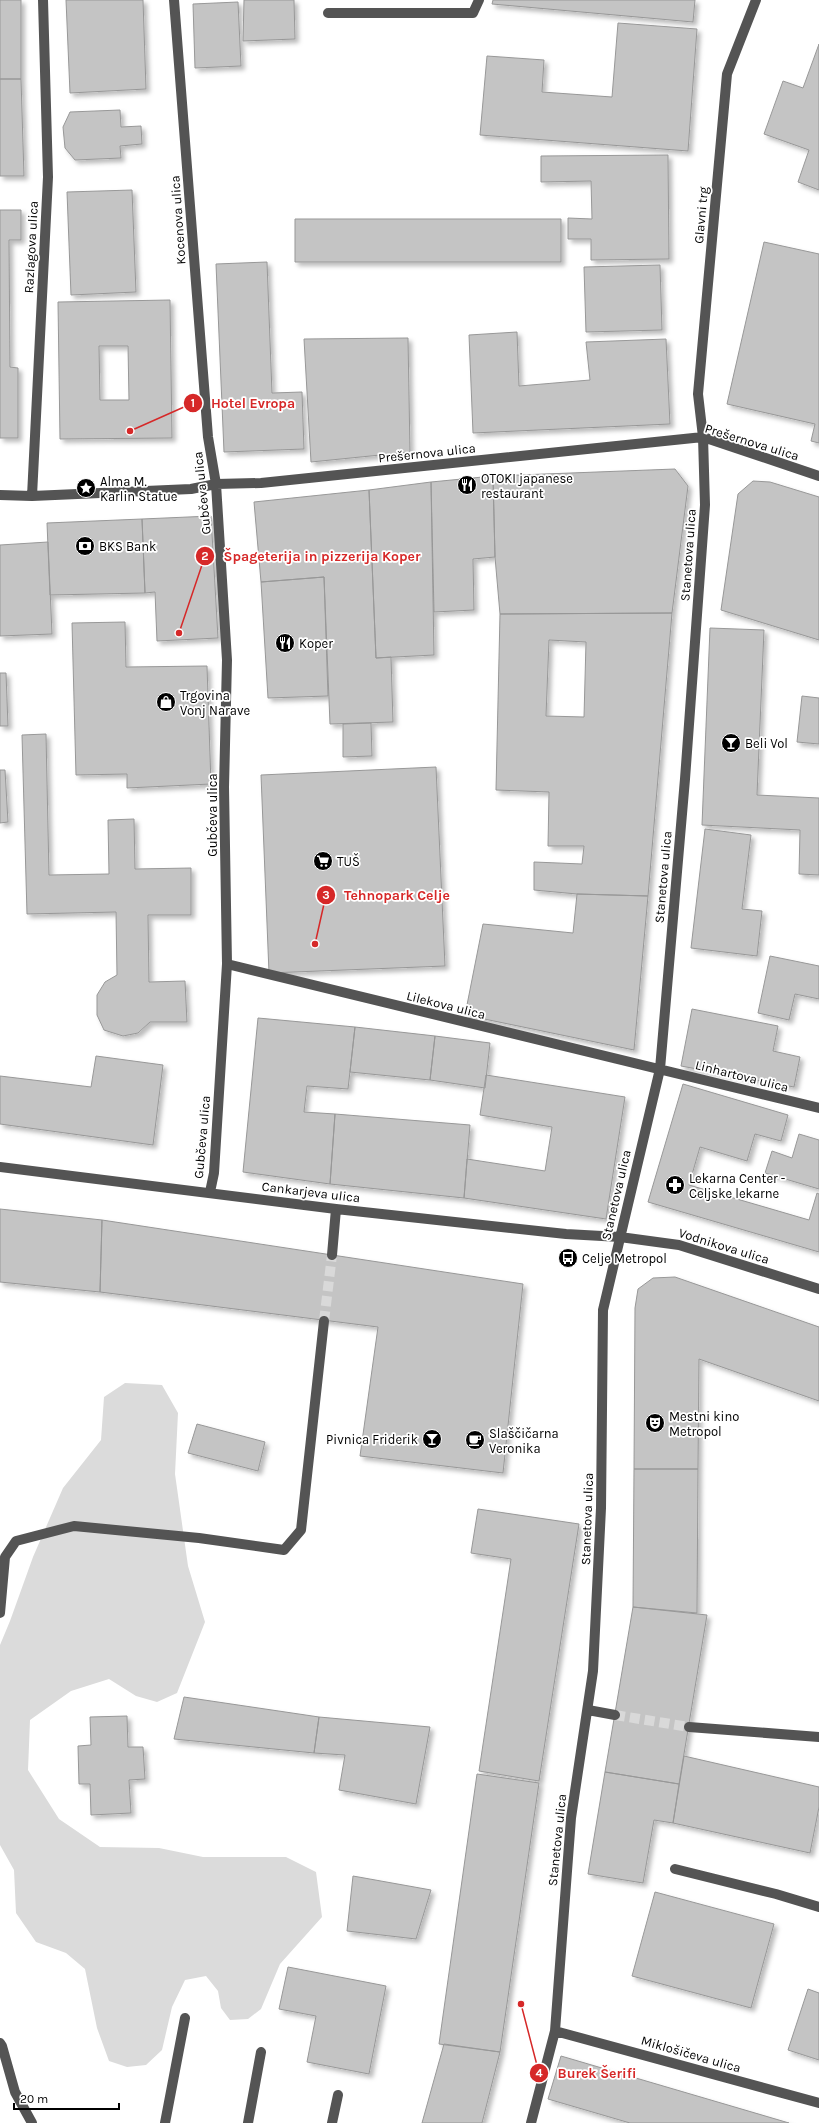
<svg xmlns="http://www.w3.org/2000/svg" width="819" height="2123" viewBox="0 0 819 2123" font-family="Karla,sans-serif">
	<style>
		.green { fill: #dbdbdb }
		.building { fill: #c4c4c4; stroke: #989898; fill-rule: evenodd; filter: url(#shadow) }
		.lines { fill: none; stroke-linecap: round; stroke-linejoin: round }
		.minor-tunnel { stroke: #d9d9d9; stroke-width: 10; stroke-dasharray: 10 5; stroke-linecap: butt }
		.minor { stroke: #545454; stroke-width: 10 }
		.labels { text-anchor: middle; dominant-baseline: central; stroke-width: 3.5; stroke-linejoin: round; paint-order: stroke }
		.street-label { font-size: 13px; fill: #000; stroke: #fff }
		.poi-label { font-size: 13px; fill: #000; stroke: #fff; text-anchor: start }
		.leader { fill: none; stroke: #d62828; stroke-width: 1.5 }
		.callout-dot { fill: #d62828; stroke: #fff; stroke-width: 1.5 }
		.mark-label { font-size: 12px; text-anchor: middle; font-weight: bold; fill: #fff }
		.callout-label { font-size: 14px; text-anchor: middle; font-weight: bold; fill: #d62828; stroke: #fff; stroke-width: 3.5; stroke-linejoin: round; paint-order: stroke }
	</style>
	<defs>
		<filter id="shadow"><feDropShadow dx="3.5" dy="3.5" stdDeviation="2" flood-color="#0004"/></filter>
	</defs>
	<rect width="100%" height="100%" fill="#fff"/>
	<path class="green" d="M125 1383 162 1385 178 1413 175 1474 188 1566 205 1622 177 1693 157 1702 136 1696 109 1679 71 1691 30 1720 28 1770 59 1819 100 1847 159 1848 203 1857H286L316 1872 322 1917 280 1964 261 2009 248 2019 230 2020 221 2008 218 1991 206 1976 185 1980 172 2007 162 2050 146 2065 127 2067 109 2061 97 2028 85 1969 66 1953 36 1942 16 1913 14 1870 0 1845V1645L10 1621 33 1557 63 1488 101 1440 104 1397Z"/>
	<path class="building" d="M0 0H21V79H0Z
		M66 0H143L146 89 70 93Z
		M244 0H294L295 39 243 41Z
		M493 0H695L693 22 492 4Z
		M238 2 241 66 195 68 193 4Z
		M618 23 697 29 688 151 480 135 487 56 544 60 542 92 612 97Z
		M819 44V190L798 182 809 150 764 134 783 81 803 88Z
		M0 79H21L24 176H0Z
		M120 110 121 127 141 126 142 144 120 146 121 158 75 160 65 148 63 127 70 112Z
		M668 155 669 259 591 260V239H568V218L592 219 591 181 541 182V156Z
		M132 190 136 292 71 295 67 192Z
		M0 210H21V240H9L10 367 18 368V438H0Z
		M295 219H561V262H295Z
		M764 242 819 254V443L811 441 815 424 727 404Z
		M267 262 272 393 302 392 304 449 224 452 216 264Z
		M660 265 662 330 586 332 584 267Z
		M170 300 172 438 60 439 58 302ZM99 346H128L129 400H100Z
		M517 332 519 386 590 380 586 342 666 339 670 424 473 433 469 335Z
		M408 338 410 452 311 462 304 339Z
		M675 469 688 486 672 613 500 614 495 557 493 476Z
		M493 476 495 557 473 559 474 610 434 612 431 482Z
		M753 481 770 482 819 497V640L721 610 738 494Z
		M431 482 434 655 376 658 369 490Z
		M369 490 376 658 391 657 393 722 330 724 324 577 261 582 254 502Z
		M211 516 218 638 157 641 155 592 145 593 142 519Z
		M142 519 145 593 50 595 47 523Z
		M48 542 52 634 0 636V545Z
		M324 577 328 696 268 698 261 582Z
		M672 613 648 896 577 894 534 890V862L582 864 584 846H548L549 792 496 790 500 614ZM549 640 586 642 584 717 546 716Z
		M125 622 126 667 207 666 211 784 127 788V774L76 775 72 623Z
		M710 628 764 630 757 795 819 798V875L799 874 800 830 702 825Z
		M0 673H6L8 726H0Z
		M802 696 819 698V744L797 742Z
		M371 723 372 756 343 757V724Z
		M46 734 49 875 109 874 108 820 134 819 135 869 191 868V915H148L149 982 185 981 187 1022H150L138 1033 123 1036 104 1030 97 1015V995L105 982 117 975 116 912 27 914 22 735Z
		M436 767 445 966 269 973 261 775Z
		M0 770H5L8 822 0 823Z
		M705 829 751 835 742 909 762 911 757 956 691 948Z
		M577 894 648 896 634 1050 465 1015 483 924 573 933Z
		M770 956 819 966V999L795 994 789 1020 758 1013Z
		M692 1009 778 1026 773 1051 800 1057 794 1087 681 1066Z
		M258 1018 355 1027 348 1089 307 1086 304 1112 335 1114 330 1184 243 1172Z
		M355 1027 435 1036 430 1080 350 1072Z
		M435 1036 490 1043 485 1088 430 1080Z
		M96 1056 163 1065 153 1145 0 1124V1076L91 1087Z
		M486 1075 625 1097 606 1219 464 1198 467 1159 545 1171 552 1127 480 1115Z
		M683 1084 788 1115 781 1141 755 1134 747 1161 700 1147 689 1185 809 1220 817 1193 819 1194V1252L648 1202Z
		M335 1114 470 1125 464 1198 330 1184Z
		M799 1134 819 1140V1189L765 1173 772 1151 792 1158Z
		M0 1209 102 1220 100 1292 0 1282Z
		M102 1220 523 1284 503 1473 360 1456 378 1327 100 1292Z
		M675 1277 819 1327V1401L699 1359 698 1469H634L635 1308 638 1289 653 1278Z
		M197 1424 265 1442 258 1471 188 1453Z
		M634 1469H698L697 1613 633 1607Z
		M478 1509 579 1524 539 1781 479 1771 511 1559 471 1553Z
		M633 1607 707 1615 679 1784 605 1772Z
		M184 1697 319 1717 314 1753 174 1739Z
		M127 1716 128 1747H143L145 1779 129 1780 131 1813 91 1815 90 1784H79L78 1746 91 1745 90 1717Z
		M319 1717 430 1727 416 1804 339 1790 345 1755 314 1753Z
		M684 1756 819 1787V1807L810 1853 673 1823Z
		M605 1772 679 1784 673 1823 654 1820 643 1883 588 1874Z
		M477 1774 539 1783 500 2052 439 2044Z
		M353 1876 431 1890 416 1939 347 1931Z
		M655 1892 774 1924 751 2008 632 1976Z
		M288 1967 386 1986 369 2074 307 2062 316 2016 279 2009Z
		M808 1989 819 1993V2060L788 2050Z
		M444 2044 500 2052 482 2123H422Z
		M561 2056 789 2123H630L548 2099Z"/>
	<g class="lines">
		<path class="minor-tunnel" d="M324 1321 332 1255
			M615 1715 689 1727"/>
		<path class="minor" d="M174 0 208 437 216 484 227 660 224 787 227 964 214 1173 210 1192
			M328 13H473L479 0
			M0 495 32 496 191 489 216 484 261 483 703 437 819 476
			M32 496 48 177 43 0
			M227 964 819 1108
			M0 1167 336 1209 566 1234 620 1237 679 1245 819 1289
			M332 1255 336 1209
			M0 1613 5 1557 16 1541 74 1526 199 1538 284 1550 301 1530 324 1321
			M588 1710 615 1715
			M689 1727 819 1737
			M675 1869 776 1894 819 1907
			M555 2031 819 2103
			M0 2043 2 2046 15 2092 32 2123
			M165 2123 185 2018
			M248 2123 261 2052
			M332 2123 338 2095
			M531 2123 555 2031 571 1818 593 1671 601 1508 603 1310 660 1069 685 779 705 505 703 437 698 394 727 74 756 0"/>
	</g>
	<defs>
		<g id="restaurant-disc" transform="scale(1)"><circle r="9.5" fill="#000" stroke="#fff"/><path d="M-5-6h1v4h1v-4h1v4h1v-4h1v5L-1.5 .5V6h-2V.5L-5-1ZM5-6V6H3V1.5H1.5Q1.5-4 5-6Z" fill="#fff"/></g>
		<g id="sight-disc" transform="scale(1)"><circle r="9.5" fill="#000" stroke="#fff"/><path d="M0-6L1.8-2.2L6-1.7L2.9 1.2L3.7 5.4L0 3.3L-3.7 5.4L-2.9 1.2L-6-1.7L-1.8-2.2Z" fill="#fff"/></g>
		<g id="bank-disc" transform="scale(1)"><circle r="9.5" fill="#000" stroke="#fff"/><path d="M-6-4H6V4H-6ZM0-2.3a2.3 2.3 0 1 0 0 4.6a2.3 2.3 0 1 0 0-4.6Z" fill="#fff"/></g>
		<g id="shop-disc" transform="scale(1)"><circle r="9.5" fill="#000" stroke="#fff"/><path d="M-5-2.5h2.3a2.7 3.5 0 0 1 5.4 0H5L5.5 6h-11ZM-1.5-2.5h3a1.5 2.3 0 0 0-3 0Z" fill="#fff"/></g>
		<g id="bar-disc" transform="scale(1)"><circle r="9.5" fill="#000" stroke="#fff"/><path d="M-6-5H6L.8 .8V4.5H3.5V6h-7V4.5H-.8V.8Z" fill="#fff"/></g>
		<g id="supermarket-disc" transform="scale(1)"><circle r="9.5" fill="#000" stroke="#fff"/><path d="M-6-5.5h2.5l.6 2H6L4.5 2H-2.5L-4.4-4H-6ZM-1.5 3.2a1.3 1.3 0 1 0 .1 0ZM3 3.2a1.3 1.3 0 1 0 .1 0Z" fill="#fff"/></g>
		<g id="pharmacy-disc" transform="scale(1)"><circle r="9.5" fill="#000" stroke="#fff"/><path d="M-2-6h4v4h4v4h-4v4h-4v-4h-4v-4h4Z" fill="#fff"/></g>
		<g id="bus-disc" transform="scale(1)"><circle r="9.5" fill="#000" stroke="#fff"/><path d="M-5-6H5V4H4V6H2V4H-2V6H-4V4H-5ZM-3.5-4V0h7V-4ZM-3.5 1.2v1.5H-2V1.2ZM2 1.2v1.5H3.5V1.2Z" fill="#fff"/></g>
		<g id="theatre-disc" transform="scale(1)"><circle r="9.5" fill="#000" stroke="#fff"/><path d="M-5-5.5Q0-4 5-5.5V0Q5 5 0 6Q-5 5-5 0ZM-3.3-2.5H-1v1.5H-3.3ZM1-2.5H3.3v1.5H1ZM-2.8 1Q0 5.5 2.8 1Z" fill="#fff"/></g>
		<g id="cafe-disc" transform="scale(1)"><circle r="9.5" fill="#000" stroke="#fff"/><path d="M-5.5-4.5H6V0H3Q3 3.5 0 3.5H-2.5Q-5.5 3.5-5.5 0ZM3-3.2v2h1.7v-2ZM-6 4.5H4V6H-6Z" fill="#fff"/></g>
	</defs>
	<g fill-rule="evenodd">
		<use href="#restaurant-disc" x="467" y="485"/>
		<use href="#sight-disc" x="86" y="488"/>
		<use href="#bank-disc" x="85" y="546"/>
		<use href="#restaurant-disc" x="285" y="643"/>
		<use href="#shop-disc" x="166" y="702"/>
		<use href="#bar-disc" x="731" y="743"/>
		<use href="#supermarket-disc" x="323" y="861"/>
		<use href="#pharmacy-disc" x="675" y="1185"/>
		<use href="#bus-disc" x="568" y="1258"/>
		<use href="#theatre-disc" x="655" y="1423"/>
		<use href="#bar-disc" x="432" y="1439"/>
		<use href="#cafe-disc" x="475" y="1440"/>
	</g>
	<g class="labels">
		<g class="street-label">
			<text transform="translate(701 215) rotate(-85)">Glavni trg</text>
			<text transform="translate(178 220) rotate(-94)">Kocenova ulica</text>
			<text transform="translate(31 247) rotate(-87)">Razlagova ulica</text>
			<text transform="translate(752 442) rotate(17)">Prešernova ulica</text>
			<text transform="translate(427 453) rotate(-6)">Prešernova ulica</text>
			<text transform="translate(202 493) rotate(-96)">Gubčeva ulica</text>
			<text transform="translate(688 555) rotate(-86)">Stanetova ulica</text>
			<text transform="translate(212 815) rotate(-90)">Gubčeva ulica</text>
			<text transform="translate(663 877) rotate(-85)">Stanetova ulica</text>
			<text transform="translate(446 1005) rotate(14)">Lilekova ulica</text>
			<text transform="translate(742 1076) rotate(14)">Linhartova ulica</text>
			<text transform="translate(202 1137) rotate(-85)">Gubčeva ulica</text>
			<text transform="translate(311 1192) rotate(7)">Cankarjeva ulica</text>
			<text transform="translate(616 1195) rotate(-77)">Stanetova ulica</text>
			<text transform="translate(724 1246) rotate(17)">Vodnikova ulica</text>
			<text transform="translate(587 1519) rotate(-88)">Stanetova ulica</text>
			<text transform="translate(557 1840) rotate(-84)">Stanetova ulica</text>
			<text transform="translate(691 2054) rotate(16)">Miklošičeva ulica</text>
		</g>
		<g class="poi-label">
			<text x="481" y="478">OTOKI japanese<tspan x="481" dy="15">restaurant</tspan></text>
			<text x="100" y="481">Alma M.<tspan x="100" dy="15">Karlin Statue</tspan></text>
			<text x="99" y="546">BKS Bank</text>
			<text x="299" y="643">Koper</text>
			<text x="180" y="695">Trgovina<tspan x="180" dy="15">Vonj Narave</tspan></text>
			<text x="745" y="743">Beli Vol</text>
			<text x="337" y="861">TUŠ</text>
			<text x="689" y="1178">Lekarna Center -<tspan x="689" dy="15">Celjske lekarne</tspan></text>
			<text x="582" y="1258">Celje Metropol</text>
			<text x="669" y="1416">Mestni kino<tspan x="669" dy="15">Metropol</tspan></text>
			<text x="489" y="1433">Slaščičarna<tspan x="489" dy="15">Veronika</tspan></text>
			<text x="418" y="1439" text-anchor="end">Pivnica Friderik</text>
		</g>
	</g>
	<path class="leader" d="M130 431L193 403M179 633L205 556M315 944L326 895M521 2004L539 2073"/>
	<g class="callout-dot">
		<circle cx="130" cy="431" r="4"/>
		<circle cx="179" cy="633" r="4"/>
		<circle cx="315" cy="944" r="4"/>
		<circle cx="521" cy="2004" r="4"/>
		<circle cx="193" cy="403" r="10"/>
		<circle cx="205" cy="556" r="10"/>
		<circle cx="326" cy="895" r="10"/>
		<circle cx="539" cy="2073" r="10"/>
	</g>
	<g class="mark-label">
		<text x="193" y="407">1</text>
		<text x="205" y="560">2</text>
		<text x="326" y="899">3</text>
		<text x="539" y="2077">4</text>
	</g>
	<g class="callout-label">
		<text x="253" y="408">Hotel Evropa</text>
		<text x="322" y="561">Špageterija in pizzerija Koper</text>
		<text x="397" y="900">Tehnopark Celje</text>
		<text x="597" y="2078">Burek Šerifi</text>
	</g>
	<path d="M14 2103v6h105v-6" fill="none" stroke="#000000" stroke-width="2"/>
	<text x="20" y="2103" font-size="12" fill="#000000" stroke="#ffffff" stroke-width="3" paint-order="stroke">20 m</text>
</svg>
